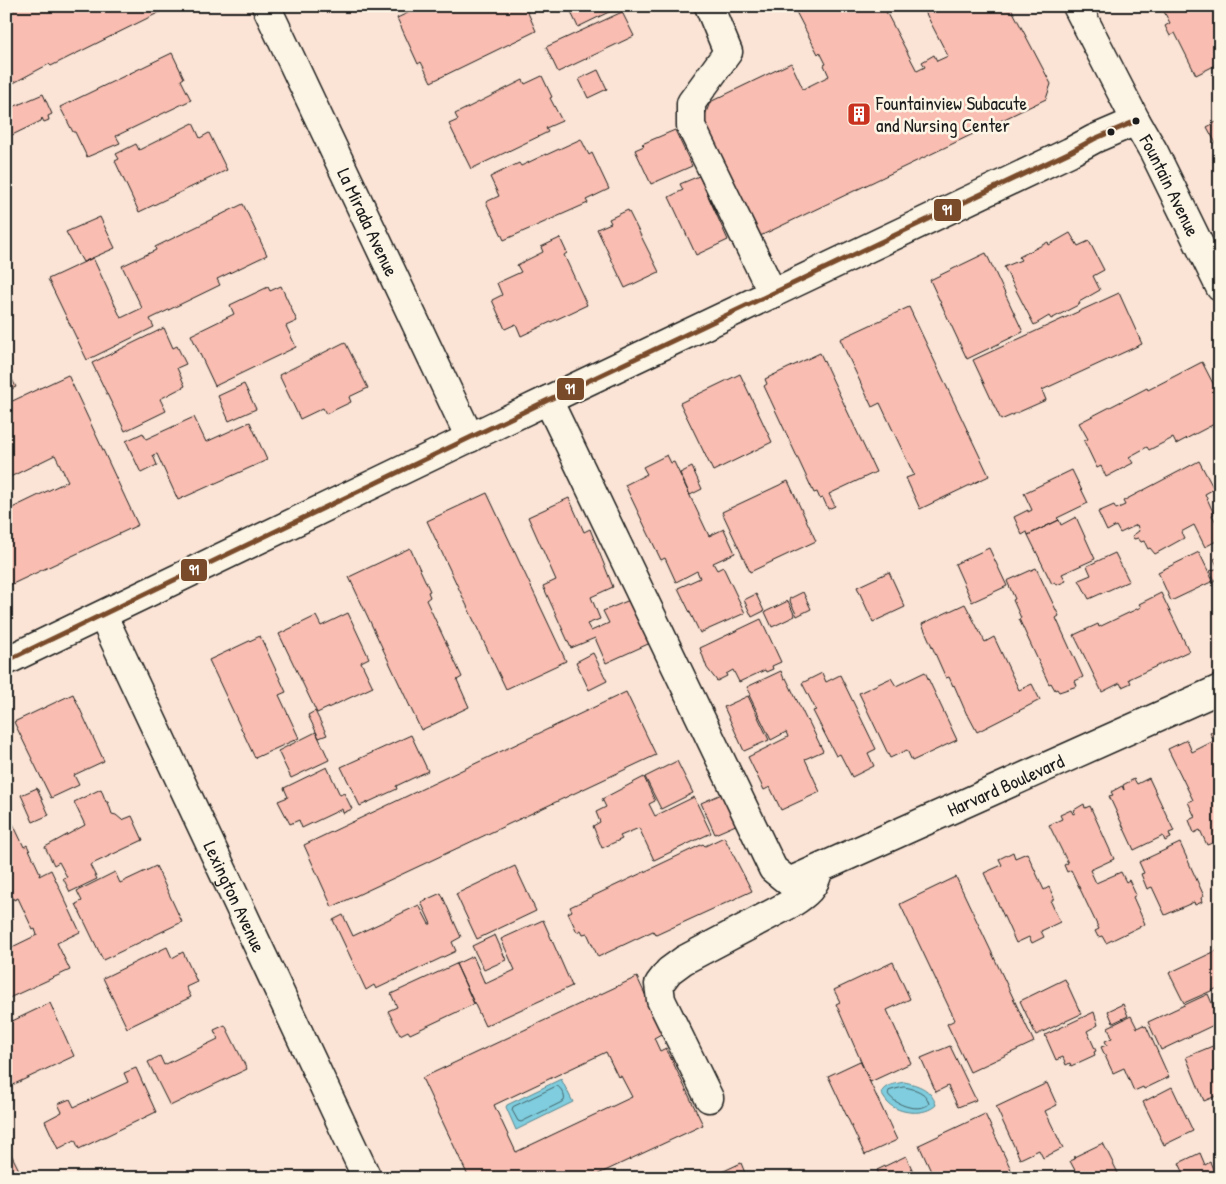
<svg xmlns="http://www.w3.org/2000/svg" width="1226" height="1184" viewBox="0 0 1226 1184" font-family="'Patrick Hand',sans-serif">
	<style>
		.water { fill: #7fcdde; stroke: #578690 }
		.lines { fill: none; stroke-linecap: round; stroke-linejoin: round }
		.shore { stroke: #44636a; stroke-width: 1 }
		.building { fill: #f9beb1; stroke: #1c1c1c; fill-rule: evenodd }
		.minor-casing { stroke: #1c1c1c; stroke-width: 31 }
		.minor { stroke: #fcf5e5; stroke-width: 28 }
		.bus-1-casing { stroke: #fcf5e5; stroke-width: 9 }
		.bus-1 { stroke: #7a4b2a; stroke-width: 5 }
		.bus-dot { fill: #1c1c1c; stroke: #fcf5e5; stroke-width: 2 }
		.labels { text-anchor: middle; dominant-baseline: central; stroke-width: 5; stroke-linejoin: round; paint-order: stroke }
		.poi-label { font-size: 19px; fill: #1c1c1c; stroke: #fcf5e5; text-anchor: start }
		.street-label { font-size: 19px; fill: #1c1c1c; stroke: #fcf5e5 }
		.line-badge { stroke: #fcf5e5; stroke-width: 2 }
		.badge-label { font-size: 14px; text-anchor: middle; font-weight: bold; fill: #fff }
	</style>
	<rect width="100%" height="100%" fill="#fbe4d5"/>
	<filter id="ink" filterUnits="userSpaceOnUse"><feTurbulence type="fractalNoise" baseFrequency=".02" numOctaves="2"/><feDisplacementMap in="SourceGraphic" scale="10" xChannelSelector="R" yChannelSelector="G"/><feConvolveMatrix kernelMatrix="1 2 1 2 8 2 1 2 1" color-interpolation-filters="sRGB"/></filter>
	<g filter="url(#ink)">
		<path class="water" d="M561 1079 573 1102 516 1130 506 1107 507 1105Z
			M904 1082C919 1085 931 1089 936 1105 925 1116 899 1114 888 1103 885 1100 883 1096 881 1093 885 1084 896 1084 904 1082Z"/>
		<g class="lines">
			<path class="shore" d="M557 1086C561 1087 566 1097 564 1101L521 1122 518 1121 512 1110 513 1107Z
				M904 1087C915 1089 927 1092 929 1104 918 1113 895 1105 888 1094L889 1091Z"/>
		</g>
		<path class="building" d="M21 6H172L51 66 49 64 6 87V13Z
			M423 6H525L536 31 431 82 421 62 418 64 397 18Z
			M568 6H617V8L578 27Z
			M793 6H883L917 71 925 67 922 62 934 55 937 61 948 56 922 6H1010L1051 84 1046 99 758 237 701 126 710 102 791 63 803 89 829 76 824 65 826 64 820 52 818 54Z
			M1161 6H1220V63L1196 75 1175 33 1170 36 1165 26 1170 23Z
			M622 12 634 36 558 72 546 47Z
			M172 53 184 78 181 80 191 100 116 136 120 143 87 157 75 132H73L60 107Z
			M598 70 607 89 588 98 579 79Z
			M542 76 552 97 550 98 562 121 546 128 548 132 471 169 449 124 458 120 455 114 523 80 525 84Z
			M43 94 52 114 48 116 49 120 44 122 42 118 41 121 6 138V110Z
			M1220 120V151L1207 127Z
			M193 123 200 138 209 133 227 170 139 212 115 161 119 159 116 154 136 144 139 150Z
			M675 130 692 166 651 184 635 150 644 146 642 144Z
			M581 139 589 155 592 153 609 189 586 200 588 203 504 240 486 202 499 196 490 177 519 163 521 166 546 154V155Z
			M699 176 728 240 696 255 669 197 683 190 680 184Z
			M243 204 267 255 217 279 220 285 150 319 154 327 87 360 48 279 93 258 121 318 142 308 122 266 156 250 155 247Z
			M628 210 659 272 625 288 597 229 611 223 609 219Z
			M100 217 115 248 83 262 66 232Z
			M1070 233 1078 246 1089 241 1104 270 1093 276 1100 290 1079 302 1080 304 1051 319 1049 316 1034 325 1004 267 1021 260 1019 257 1048 242 1049 245Z
			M560 238 567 253 564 255 587 305 521 336 516 324 505 329 492 300 502 295 497 283 521 272 517 265 543 252 541 247Z
			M986 253 1023 332 967 359 930 280Z
			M281 286 297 321 286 326 296 347 215 386 191 335 234 314 230 305 268 287 270 291Z
			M1119 293 1142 344 1042 390 1046 400 1001 420 973 360Z
			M909 307 989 476 920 509 906 478 914 475 880 403 872 407 840 339Z
			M164 328 173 348 177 346 186 364 177 368 185 386 160 399 166 411 125 431 92 363Z
			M345 342 368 388 349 397 351 402 326 414 323 408 300 419 279 375Z
			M820 353 876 472 829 494 835 506 828 509 823 498 820 499 817 492 814 493 764 386 767 384 765 379Z
			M1202 362 1220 397V421L1176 444 1173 438 1149 450 1147 447 1129 457 1133 463 1106 477 1101 466 1097 468 1084 441 1088 439 1079 423 1147 388 1148 390Z
			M6 368 16 387 6 391Z
			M740 374 772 442 713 471 680 403Z
			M68 375 138 525 6 587V511L68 481 55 455 6 479V404Z
			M244 384 256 409 229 421 218 396Z
			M194 417 206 442 250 422 267 460 178 500 157 454 153 455 157 465 141 473 126 441 143 433 146 439Z
			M667 455 671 463 674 462 709 536 724 529 735 553 713 563 717 570 723 567 745 613 700 633 678 588 700 578 697 571 676 582 665 558 661 560 625 485 647 474 643 467Z
			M1199 461 1214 489 1205 494 1214 514 1212 515 1220 529V539L1205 547 1194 525 1181 532 1184 538 1155 554 1150 548 1148 549 1144 541 1141 542 1138 538 1134 539 1132 536 1139 531 1137 525 1120 533 1116 526 1107 531 1098 512 1114 505 1116 509 1125 505 1123 501Z
			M692 467 702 489 690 495 680 473Z
			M1072 470 1088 503 1057 518 1059 520 1028 535 1027 532 1022 535 1014 517 1028 510V512L1032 510 1024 493Z
			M788 481 816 541 750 572 722 512Z
			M487 493 566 661 506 689 427 521Z
			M569 498 584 532 590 529 613 587 591 597 600 619 587 624 591 631 609 623 603 611 637 597 657 640 606 663 595 638 571 648 543 586 556 580 528 517Z
			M1076 517 1095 559 1062 574 1066 581 1057 585 1055 582 1052 584 1028 535 1059 520 1061 525Z
			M410 548 430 591 428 592 430 597 426 600 462 677 457 680 469 707 421 730 349 577Z
			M989 548 1007 586 972 602 955 564Z
			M1199 552 1213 581 1171 601 1158 572Z
			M1115 553 1129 581 1089 599 1079 580 1091 575 1087 566Z
			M1220 556V579L1215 581 1210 571 1218 568 1214 559Z
			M1036 568 1059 616 1056 618 1083 677 1075 681 1077 686 1059 692 1057 689 1055 690 1051 683 1049 684 1019 619 1021 618 1013 600 1015 599 1007 581Z
			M889 572 905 607 873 622 857 587Z
			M803 592 811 609 797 616 789 599Z
			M1161 593 1189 651 1129 679 1131 683 1122 687 1120 683 1102 692 1074 635 1098 624 1099 627 1141 607 1139 604Z
			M756 594 764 611 752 617 744 600Z
			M788 601 795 616 772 627 765 612Z
			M965 604 985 642 994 637 1019 690 1032 684 1040 700 977 732 968 715H967L954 685 953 686 949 677 946 678 922 624Z
			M348 613 369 658 361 662 373 687 317 713 279 634 316 616 321 626Z
			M761 619 781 662 772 666 773 669 766 672 765 670 739 682 733 670 726 674 727 676 717 681 707 668 700 648Z
			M260 636 286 692 279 695 299 738 255 758 209 660Z
			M593 653 607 681 589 690 576 662Z
			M781 671 784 679 786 678 807 721 808 720 823 751 805 759 820 792 781 810 770 787 764 790 748 757 788 737 786 732 771 740 749 695H751L747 687Z
			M925 672 957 740 912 761 907 750 890 758 859 693 891 678 896 686Z
			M822 673 826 682 840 675 876 749 868 753 874 766 852 777 840 754 836 756 813 711 816 710 802 683Z
			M626 692 656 755 332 907 304 845Z
			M73 694 104 761 74 775 79 785 51 798 14 722Z
			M748 696 769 740 744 751 724 707Z
			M315 711 327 735 319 738 308 715Z
			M1220 728V840L1207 845 1200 830 1194 833 1189 820 1195 817 1188 802 1193 800 1168 749 1187 740 1192 752 1214 741 1210 733Z
			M316 732 329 760 291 778 278 751Z
			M411 735 428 771 396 786 397 789 360 806 341 767Z
			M677 761 693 793 661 809 645 777Z
			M327 767 340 795 344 793 352 809 343 813 342 809 302 828 299 820 290 824 278 801 288 797 284 788Z
			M644 777 655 801 649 804 655 816 694 797 711 833 654 860 639 828 620 836 622 839 602 848 593 826 600 822 596 812 606 807 602 799Z
			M1149 778 1174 831 1169 833 1171 838 1165 841 1163 836 1134 850 1109 796 1113 795 1111 792 1122 786 1124 790 1123 785 1134 779 1137 784Z
			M37 788 49 815 33 822 21 795Z
			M101 789 106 802H108L112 814 116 815 122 820 132 816 143 840 90 865 97 879 70 892 63 878 67 877 59 862 54 865 45 847 85 825 74 802Z
			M724 793 738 824 715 834 701 803Z
			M1084 804 1085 808 1090 806 1114 859 1090 870 1096 883 1121 872 1126 882 1129 880 1136 895 1133 897 1145 924 1106 943 1102 936 1098 937 1095 931 1099 929 1071 870 1067 872 1064 865 1068 863 1049 825 1062 819 1060 815 1071 810 1073 814 1075 813 1074 810Z
			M6 809 24 847 27 845 40 873 39 876 51 870 80 932 57 943 70 970 9 998 6 994V950L37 935 35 929 33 930 18 898 14 900 6 884V881L9 880 6 874Z
			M724 837 752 891 656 935 653 931 598 957 587 933 583 934 581 930 577 932 568 913 572 911 570 907 703 844 705 846Z
			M1180 843 1204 896 1201 898 1202 902 1195 905 1194 902 1165 915 1152 887 1147 889 1141 874 1144 873 1139 862Z
			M1013 852 1015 858 1027 853 1044 890 1049 887 1054 898 1051 902 1060 922 1041 931 1044 937 1032 943 1029 937 1016 943 984 873 1002 865 999 859Z
			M156 866 182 922 103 960 76 904 82 901 77 891 115 872 120 883Z
			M515 866 536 911 477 939 456 894Z
			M956 877 1034 1042 970 1072 947 1024 955 1020 900 904Z
			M441 893 461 937 452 942 456 951 376 989 374 985 366 990 333 920 343 915 353 936 419 905 429 924H431L421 902Z
			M543 920 572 986 485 1026 456 964 473 956 485 984 515 970 501 939Z
			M495 935 506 960 484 970 472 946Z
			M167 947 172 958 183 952 197 982 186 987 191 997 127 1028 103 978Z
			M1220 949V987L1184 1003 1169 973Z
			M893 962 910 999 887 1010 911 1063 870 1082 836 1004 840 1002 834 990Z
			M456 964 474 1004 410 1034 408 1031 400 1035 388 1011 397 1007 391 994Z
			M637 977 663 1033 654 1038 660 1051 666 1048 703 1125 590 1178H469L422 1078ZM606 1052 618 1077 621 1076 632 1097 516 1152 494 1105Z
			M1065 979 1081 1014 1036 1035 1020 1001Z
			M1208 994 1220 1022 1161 1050 1148 1022Z
			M50 1003 74 1056 6 1088V1024Z
			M1123 1004 1128 1016 1113 1023 1108 1011Z
			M1094 1012 1098 1025 1087 1031 1096 1051 1094 1052 1095 1055 1071 1066 1070 1063 1066 1065 1063 1057 1056 1060 1045 1035Z
			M1131 1016 1137 1028 1143 1025 1144 1027 1146 1026 1169 1077 1144 1089 1143 1087 1134 1091 1124 1068 1113 1073 1101 1047 1107 1045 1105 1041 1112 1038 1108 1027Z
			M225 1025 247 1069 170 1106 148 1062 160 1056 164 1065 218 1039 214 1030Z
			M1220 1043V1105L1216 1096 1204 1101 1186 1057Z
			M950 1046 976 1100 958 1107 948 1086 936 1092 921 1058Z
			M860 1061 897 1140 865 1155 828 1076Z
			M136 1068 156 1112 79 1149 75 1140 58 1149 45 1121 62 1112 58 1104 70 1099 74 1107 128 1082 124 1073Z
			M1047 1083 1057 1105 1045 1111 1063 1148 1043 1158 1039 1150 1020 1159 996 1107Z
			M1172 1087 1193 1131 1164 1145 1143 1102Z
			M985 1114 1015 1178H934L919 1145Z
			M1103 1143 1118 1173 1108 1178H1079L1070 1161 1075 1159 1074 1157Z
			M6 1144 23 1178H6Z
			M1200 1153 1205 1165 1210 1162 1217 1178H1186L1179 1163Z
			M906 1156 916 1178H878L880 1177 877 1170Z
			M741 1163 747 1178H709Z"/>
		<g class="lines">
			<g class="minor-casing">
				<g id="minor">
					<path id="s1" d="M266 6 470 438"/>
					<path d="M709 6 728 52 691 103V126L773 294"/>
					<path id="s2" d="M1077 6 1136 121 1154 152 1220 287"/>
					<path id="s3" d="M548 400 773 869 789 882 1220 689"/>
					<path id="s4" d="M103 616 367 1178"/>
					<path d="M6 661 548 400 1070 152 1094 139 1136 121"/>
					<path d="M709 1098 661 1000 659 984 669 971 684 960 792 903C806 894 815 887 818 871"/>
				</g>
			</g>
			<use href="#minor" class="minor"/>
			<g class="bus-1-casing">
				<path id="bus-1" d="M6 661 548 400 1070 152 1094 139 1136 121"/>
			</g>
			<use href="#bus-1" class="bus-1"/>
		</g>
	</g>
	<defs>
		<g id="building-square" transform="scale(1.25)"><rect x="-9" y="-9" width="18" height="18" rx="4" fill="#c8321e" stroke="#fcf5e5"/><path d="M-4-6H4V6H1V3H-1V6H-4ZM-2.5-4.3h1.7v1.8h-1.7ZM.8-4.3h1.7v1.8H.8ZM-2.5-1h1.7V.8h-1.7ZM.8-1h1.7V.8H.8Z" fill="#fff"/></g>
	</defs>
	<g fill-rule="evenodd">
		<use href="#building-square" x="859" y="114"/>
	</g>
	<g class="bus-dot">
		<circle cx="1136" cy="121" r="4.5"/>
		<circle cx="1111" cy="132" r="4.5"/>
	</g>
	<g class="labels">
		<g class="poi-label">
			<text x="876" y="103">Fountainview Subacute<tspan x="876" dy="22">and Nursing Center</tspan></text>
		</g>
		<g class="street-label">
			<text stroke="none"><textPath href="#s2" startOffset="202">Fountain Avenue</textPath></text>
			<text stroke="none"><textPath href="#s1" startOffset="239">La Mirada Avenue</textPath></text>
			<text stroke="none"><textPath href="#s3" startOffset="778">Harvard Boulevard</textPath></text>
			<text stroke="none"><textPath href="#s4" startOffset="310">Lexington Avenue</textPath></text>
		</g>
	</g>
	<g class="line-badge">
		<rect x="933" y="198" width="29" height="24" rx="5" fill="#7a4b2a"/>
		<rect x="556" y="377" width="29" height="24" rx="5" fill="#7a4b2a"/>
		<rect x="180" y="558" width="28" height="24" rx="5" fill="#7a4b2a"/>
	</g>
	<g class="badge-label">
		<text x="947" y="215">91</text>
		<text x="570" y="394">91</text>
		<text x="194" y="575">91</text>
	</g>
	<rect width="1226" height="1184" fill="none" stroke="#fcf5e5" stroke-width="25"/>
	<rect x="12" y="12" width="1201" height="1159" fill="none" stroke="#1c1c1c" stroke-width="2" filter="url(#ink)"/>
</svg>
